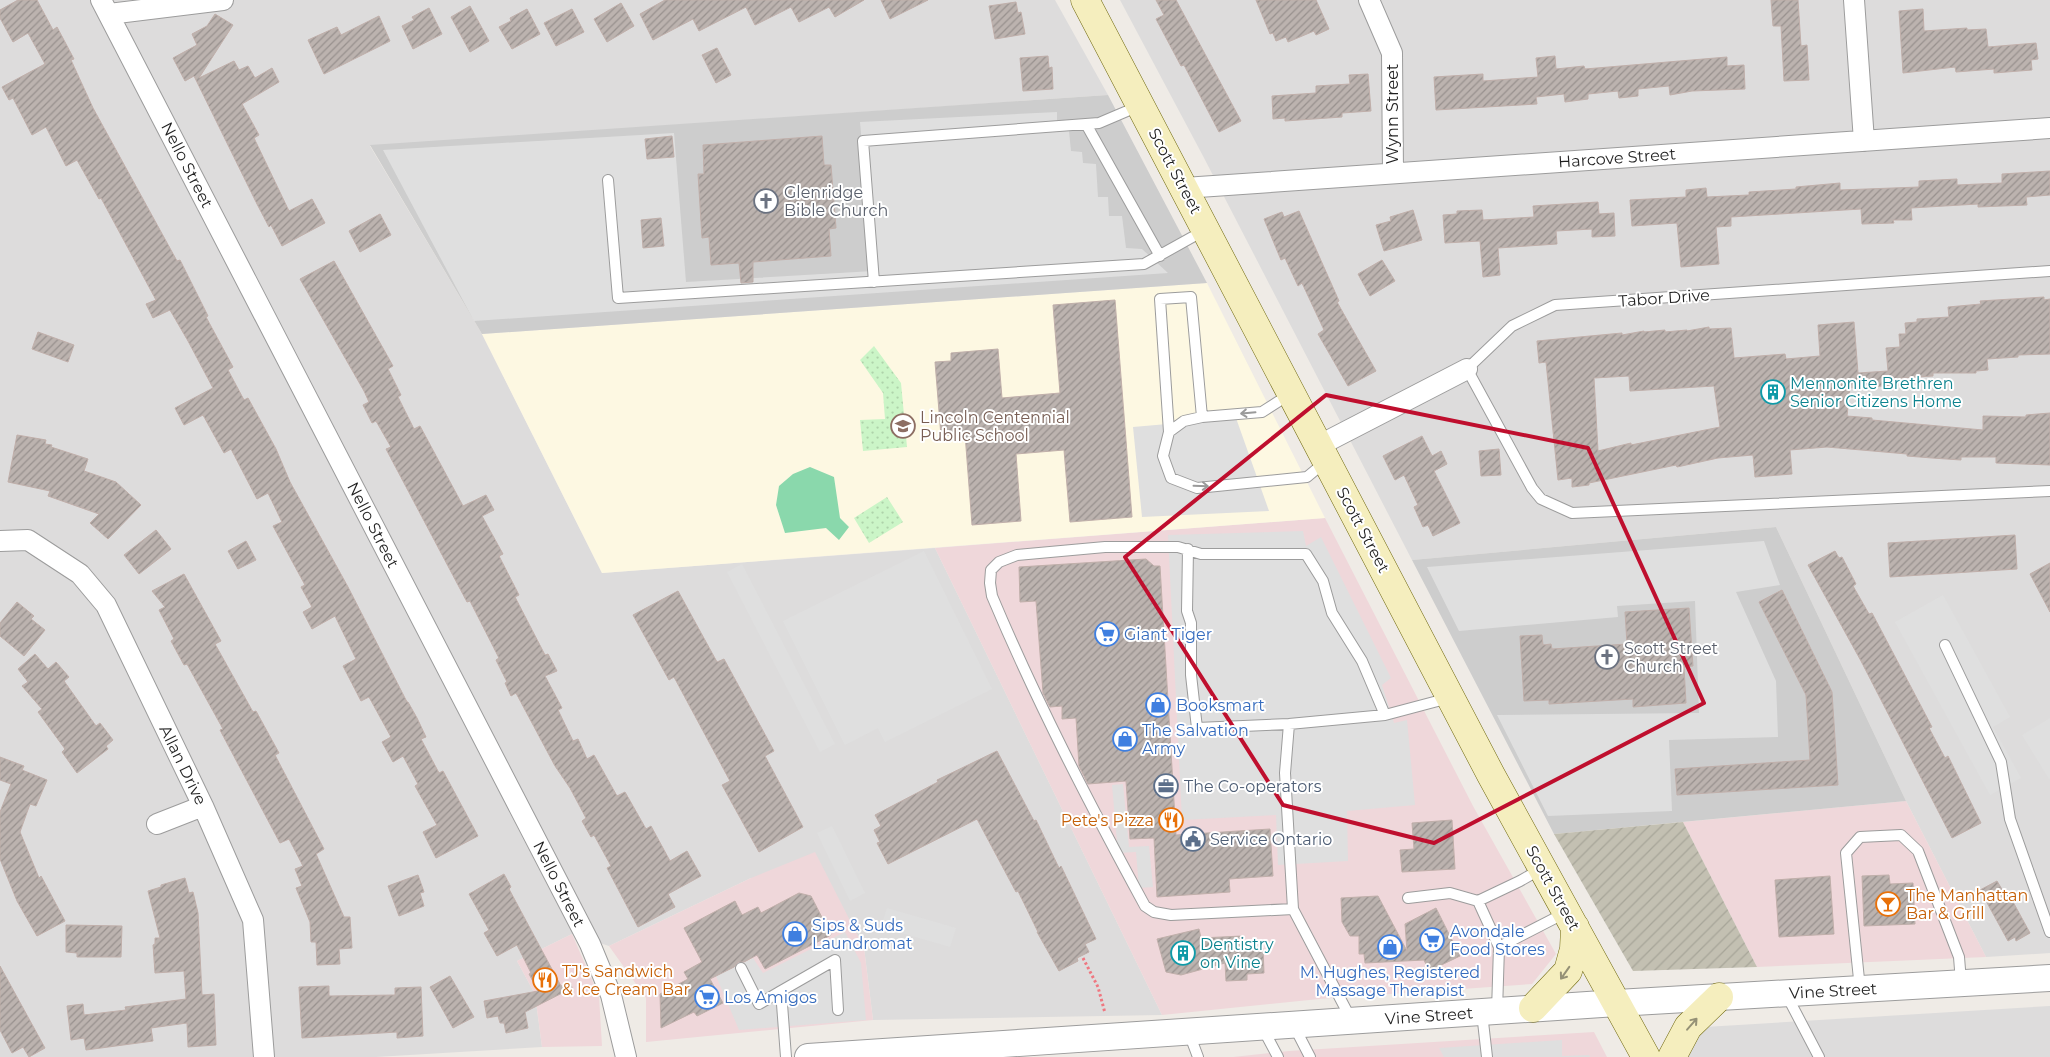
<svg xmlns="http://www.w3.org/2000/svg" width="2050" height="1057" viewBox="0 0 2050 1057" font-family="Montserrat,sans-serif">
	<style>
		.residential { fill: #dddcdc }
		.commercial { fill: #efd7da }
		.education { fill: #fdf8e2 }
		.religious { fill: #cdcdcd }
		.construction { fill: url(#construction-furrows) }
		.park { fill: url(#park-dots) }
		.pitch { fill: #8ad8ac }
		.parking { fill: #dfdfdf }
		.building { fill: url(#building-hatch); stroke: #c0afaa; fill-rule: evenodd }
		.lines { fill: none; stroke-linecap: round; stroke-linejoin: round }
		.service-casing { stroke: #9c9c9c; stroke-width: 12 }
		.minor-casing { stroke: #9c9c9c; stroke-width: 22 }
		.tertiary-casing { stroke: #9c9c9c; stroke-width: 28 }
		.secondary-casing { stroke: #6f680d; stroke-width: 29 }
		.path { stroke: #ef7780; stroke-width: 3; stroke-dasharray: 2.5 2.5; stroke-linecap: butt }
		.service { stroke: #fff; stroke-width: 10 }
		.minor { stroke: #fff; stroke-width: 20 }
		.tertiary { stroke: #fff; stroke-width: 26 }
		.secondary { stroke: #f5eebe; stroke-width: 28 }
		.oneway { stroke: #9a9a9a }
		.oneway2 { stroke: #959176 }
		.marked { fill: none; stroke: #bf0f2e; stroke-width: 4; stroke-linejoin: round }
		.labels { text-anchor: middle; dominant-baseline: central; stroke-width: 4; stroke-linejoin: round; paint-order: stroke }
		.street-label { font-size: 16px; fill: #1f1f1f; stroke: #fff }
		.worship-label { font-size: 16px; fill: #5b616d; stroke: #fff; text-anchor: start }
		.culture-label { font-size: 16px; fill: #0d838f; stroke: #fff; text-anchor: start }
		.education-label { font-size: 16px; fill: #785e54; stroke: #fff; text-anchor: start }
		.shop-label { font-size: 16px; fill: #366cbe; stroke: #fff; text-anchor: start }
		.service-label { font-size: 16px; fill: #4e5e75; stroke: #fff; text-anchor: start }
		.food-label { font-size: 16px; fill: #c56008; stroke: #fff; text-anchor: start }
	</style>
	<defs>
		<pattern id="construction-furrows" width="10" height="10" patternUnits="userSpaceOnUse" patternTransform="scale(1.25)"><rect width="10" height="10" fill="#c3c0b2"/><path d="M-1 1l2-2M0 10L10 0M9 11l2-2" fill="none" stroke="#a7a599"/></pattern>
		<pattern id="park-dots" width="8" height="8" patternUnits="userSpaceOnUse" patternTransform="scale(1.25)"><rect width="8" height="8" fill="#cbf5c7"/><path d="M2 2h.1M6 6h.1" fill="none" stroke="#aed2aa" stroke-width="1.8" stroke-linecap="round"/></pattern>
		<pattern id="building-hatch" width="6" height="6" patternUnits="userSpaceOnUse" patternTransform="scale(1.25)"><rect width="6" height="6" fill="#bcb3af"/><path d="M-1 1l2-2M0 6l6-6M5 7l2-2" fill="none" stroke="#98918e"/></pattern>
	</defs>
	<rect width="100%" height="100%" fill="#efebe6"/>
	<path class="residential" d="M0 0H1055L1108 95 370 146 482 334 602 573 935 548 1162 1015 873 1020 864 948 751 878 609 946 572 934 517 961 535 994 542 1047 376 1057H0Z
		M1120 0H2050V953L1986 957 1906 801 1776 527 1412 560 1203 156Z
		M2050 1006V1057H1683L1705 1027Z"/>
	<path class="commercial" d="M1325 518 1473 806 1556 954 1532 984 1319 999 1162 1015 935 548Z
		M1906 801 1986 957 1757 967 1683 822Z
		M815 852 864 948 873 1020 646 1042V998L609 946 751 878Z
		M572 934 599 996 602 1046 542 1047 535 994 517 961Z
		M1594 1032 1607 1057H1233L1289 1051Z"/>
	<path class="education" d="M1207 283 1325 518 602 573 482 334Z"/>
	<path class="religious" d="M1108 95 1207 283 482 334 370 145Z
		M1776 527 1906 801 1554 834 1412 560Z"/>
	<path class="construction" d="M1683 822 1757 967 1633 971 1554 834Z"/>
	<path class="park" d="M874 346 901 383 907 447 863 451 860 420 885 419 883 393 860 360Z
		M887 497 903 522 869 543 854 518Z"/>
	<path class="pitch" d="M810 467 834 477 840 518 849 527 839 540 826 528 785 533 776 505 779 486 793 474Z"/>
	<path class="parking" d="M1057 112V130L1069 131 1071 151 1082 152 1083 163 1096 164 1098 197H1108L1109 216H1122L1126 248 1142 249 1168 273 474 321 383 150 674 133 686 282 873 271 860 122Z
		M1236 418 1269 511 1142 517 1133 427Z
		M1303 531 1306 546 1321 537 1391 678 1382 685 1394 723 1407 720 1415 805 1347 811 1348 861 1278 865 1276 815 1182 820 1168 535Z
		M1764 541 1780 585 1736 592 1776 681 1778 737 1669 740 1672 811 1548 816 1497 715 1699 713 1695 601 1617 606 1618 617 1459 631 1427 567Z
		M924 551 992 689 885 742 878 728 845 745 783 621Z
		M742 564 835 744 820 752 727 572Z
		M1943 595 2010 717 1993 727 2021 778 1990 795 1895 622Z
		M2050 718V778L2049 779 2022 735Z
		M1123 784 1129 847 1149 846 1153 887 1139 888 1136 852 1118 853 1112 785Z
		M832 826 865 893 850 901 817 833Z
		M887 908 956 928 950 947 881 927Z
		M845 932 861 963 866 1020 739 1030 716 976 753 958 763 973Z
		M1562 1040V1056L1589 1055 1590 1057H1444L1439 1048Z"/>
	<path class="building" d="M18 0H37L53 30 57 27 74 59 71 60 93 108 177 261 180 260 208 316 206 317 233 367 228 370 244 400 248 398 276 449 290 482 348 587 407 702H408L417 718 426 737 421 739 439 773 443 771 478 836 436 858 423 832 437 825 415 786 418 784 403 756 393 762 382 742 391 737 369 697 361 701 343 666 356 659 335 616 312 629 303 612 312 607 301 587 305 585 273 526 282 522 268 493 257 499 231 449 224 453 203 415 184 425 175 408 213 388 188 341 170 310 153 318 146 304 156 300 101 198 99 199 77 160 66 166 46 127 32 135 13 98 9 100 2 87 45 64 28 33 13 42 0 18V10Z
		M665 0H864L835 17 829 7 799 22 791 7 755 25 746 7 699 31 693 19 653 40 640 14Z
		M881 0H928L890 19Z
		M1156 0H1176L1241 121 1219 132 1184 65 1181 66 1156 19 1164 15Z
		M1256 0H1316L1329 29 1316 35 1314 31 1288 42 1286 37 1276 41 1273 33 1270 34Z
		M1771 0H1798L1801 46 1807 45 1809 80 1784 81 1781 26H1773Z
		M1016 2 1018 13 1021 12 1025 34 995 39 989 6Z
		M621 3 634 26 607 42 594 19Z
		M470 6 489 41 470 52 451 17Z
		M429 8 442 34 413 49 402 26 414 20 412 17Z
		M527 9 540 34 512 49 499 27 511 21 510 18Z
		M572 9 584 32 556 46 544 23Z
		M1923 9 1924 31 1967 28V30L1986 29 1988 47 2036 43 2038 59 2031 60 2032 70 1994 73V69L1956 72 1955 67 1903 73 1899 11Z
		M215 14 233 25 199 78 234 61 239 70 248 66 255 78 272 68 279 82 242 104 259 135 254 138 289 211 312 199 325 223 282 246 271 225 269 227 257 204 194 76 185 81 173 58 197 45 192 34 207 26Z
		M379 16 390 41 324 74 308 40 337 27 341 35Z
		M717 48 731 75 716 83 702 55Z
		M1048 56 1049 68 1052 67 1053 89 1023 91 1020 58Z
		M1555 56 1556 69 1584 66 1585 69 1727 57V66L1744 65 1745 89 1692 91 1670 95 1669 86 1638 89V96L1619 98 1618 91 1588 94V99L1565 102 1564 94 1536 97 1537 104 1436 110 1434 77 1483 74V81L1538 77 1536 58Z
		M1368 74 1371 111 1342 113V117L1285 121V118L1273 119 1272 96 1316 93V86L1350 84 1349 75Z
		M672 136 674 157 647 159 645 139Z
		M822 136 824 165H831L836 228 829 229 831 256 753 262V282L741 283 739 263 711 265 709 237 702 238 698 174H704L703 145Z
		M2050 171V195L2026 197 2027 205 1978 207V204L1911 208 1912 220H1893L1894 223 1862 224 1861 209 1731 217V226L1716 227 1719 264 1681 267 1677 223 1632 226 1630 200 1686 197V190L1706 188 1707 197 1749 195V192L1796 189V187L1840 183V190L1919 187V181L1957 179V185L2002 183V174Z
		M1598 202 1599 214 1614 213 1615 236 1592 237V229L1556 231 1557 244 1498 248 1500 275 1483 277 1480 241 1445 243 1443 215 1457 214V211L1482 210 1483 220 1534 217 1533 206Z
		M1413 210 1422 240 1384 251 1376 225 1391 221 1390 217Z
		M1299 211 1339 301 1337 302 1376 371 1348 386 1318 334 1324 330 1302 283 1298 286 1285 258 1281 260 1264 219 1282 212 1284 217Z
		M380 214 391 235 360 252 349 231Z
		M661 218 664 246 643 248 641 220Z
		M1382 260 1395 281 1370 296 1358 274Z
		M334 261 393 366 388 369 401 395 398 397 414 429 420 426 463 506 486 495 494 510 482 516 503 554 499 556 519 595 515 597 545 655 548 654 557 671 545 676 562 708 558 710 573 741 578 739 587 759 594 755 617 796 625 792 646 829 651 826 670 861 687 851 701 876 668 894 675 907 638 927 607 868 611 866 594 835 591 837 582 821 586 818 570 788 555 766 516 693 511 696 505 683 507 682 496 660 499 658 470 601 467 602 386 449 391 447 376 421 372 423 363 405 369 402 364 391 300 279Z
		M2044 297V300L2050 299V354L2018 355V357L1987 359 1988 370 1976 371V373H1933V376L1901 378V385L1850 388 1847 416 1872 418V420L1983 430V416L2026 417V415L2050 413V465L1996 463V457H1961V460L1932 458 1907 456V454L1827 447 1790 450 1792 474 1755 477 1753 455 1718 458 1677 467 1676 465 1589 483V485L1572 487V478L1558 480 1546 362 1539 363 1537 341 1622 333V335L1644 331V332L1665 330V332L1687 330V331L1709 327V329L1731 328 1734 358 1785 354 1786 359 1820 356 1818 325 1854 322 1858 373 1888 371 1886 348 1900 347 1899 334H1906L1905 323 1917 322V319L1949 317 1948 307 1981 304 1980 301ZM1629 376 1630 391 1714 386 1720 427 1631 445V443L1598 451 1594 378Z
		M1115 300 1132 517 1070 522 1064 450 1016 454 1021 521 972 525 965 434 941 436 935 362 951 361V353L998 349 1002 398 1060 393 1053 305Z
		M38 332 74 345 68 362 32 349Z
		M17 435 46 440 45 444 52 445 51 447 88 459 84 471 116 482 141 505 108 539 90 523 99 514 48 496 50 491 8 482Z
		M1422 436 1432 456 1441 451 1447 464 1434 471 1460 523 1433 536 1428 525 1423 527 1414 507 1418 505 1404 475 1395 480 1383 456Z
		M1499 449 1501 475 1481 476 1479 451Z
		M156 530 171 549 139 574 124 555Z
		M2015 535 2017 569 1890 577 1888 543Z
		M246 541 256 560 238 569 228 551Z
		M1835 551 1839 558 1842 557 1856 584 1853 586 1869 614 1872 613 1932 727 1929 728 1945 758 1948 756 1981 823 1952 838 1861 661 1808 565Z
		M1146 559 1154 566H1160L1176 835 1270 829 1273 876 1229 879 1230 892 1157 897 1154 838 1130 839 1126 781 1088 784 1079 766 1076 718 1062 719V706L1050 707 1043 693 1036 601 1020 602 1019 567Z
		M2050 563V612L2030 574Z
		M184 574 221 641 215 644 253 712 256 711 279 753 275 755 324 849 316 854 344 917H350L352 948 339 949 340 964 317 965 316 942H311L310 922 296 888 302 886 295 869 303 866 289 839 280 843 220 730 223 729 187 664 184 665 171 641 174 639 159 610 165 607 152 591Z
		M1782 590 1832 692 1838 785 1677 795 1675 769 1810 760 1806 695 1759 602Z
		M678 591 717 662 724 659 774 751 765 756 803 827 759 852 722 785 730 781 674 677 669 680 633 615Z
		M17 602 34 616 31 619 45 630 24 656 0 636V623Z
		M1689 608 1693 666 1684 667 1686 703 1633 707V699L1549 704V700L1524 701 1520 636 1542 635 1543 645 1551 644 1552 649 1627 644 1625 612Z
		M35 654 48 669 56 662 69 677 64 681 96 726 100 723 113 740 106 746 108 749 77 773 62 752 65 749 38 712 42 709 22 686 28 682 18 669Z
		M997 751 1034 821 1036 820 1059 868 1061 866 1096 939 1085 944 1089 952 1077 958 1078 961 1059 971 1037 932H1038L1018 891 1016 892 977 819 888 864 877 843 880 842 874 830 881 826 875 815 938 782 937 780Z
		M0 757 24 766 22 770 47 780 36 806 30 804 20 832 39 878 41 876 65 921 37 936 17 901 0 859V812L11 784 0 780Z
		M1452 820 1455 869 1402 872 1400 850 1414 849 1412 823Z
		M504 874 511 887 509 889 561 986 571 984 572 988 525 1012 528 1028 506 1033 504 1023H500L498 1016 487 1018 484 1001 538 991 529 974 531 973 517 945 497 956 484 933 489 930 469 894Z
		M418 875 424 892 420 893 424 906 399 916 388 886Z
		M1889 875 1890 884 1913 883 1915 924 1864 926 1862 876Z
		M1830 876 1834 934 1779 937 1775 880Z
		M185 878 189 893 193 892 198 913 202 995 214 994 216 1045 188 1047 187 1023 151 1028 153 1041 86 1050 84 1038 71 1040 67 1006 83 1004 84 1015 126 1010 125 1007 186 999 184 971 155 973 153 945 155 944V938H160L148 891 161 887V885Z
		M1997 881 2003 891 2006 889 2030 933 2016 941 2015 937 2008 941 1980 890Z
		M799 893 811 896 831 935 765 969 757 955 744 962H738L734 967 710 979 723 1003 697 1016 694 1012 661 1028 660 994 688 979 684 972 702 962 684 928 735 901 742 915 758 907 761 913Z
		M1378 896 1407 951 1405 924 1436 908 1460 956 1429 971 1424 960 1365 963 1364 954H1359V936H1350L1342 922 1341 898Z
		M66 925 122 926 121 957H77V953L66 952Z
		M1199 929 1201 938 1242 936 1243 949 1263 948 1264 973 1247 974V980L1226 981 1225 963 1181 975 1166 972 1157 939Z
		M0 966 45 1048 29 1057 23 1047 12 1053 0 1030Z
		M450 976 474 1017 453 1028 430 987Z
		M329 986V996L395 995V988L421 987 423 1036 397 1038V1032L302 1038 299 987Z"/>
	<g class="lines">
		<g class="service-casing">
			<path id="service" d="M1086 124 1160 256
				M608 180 618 298 1144 264 1205 230
				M2050 271 1555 305 1512 326 1467 369 1532 488 1541 499 1572 513 2050 491
				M874 282 863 141 1099 123 1139 106
				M1290 394 1262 412 1202 417 1184 421 1169 432 1163 456 1171 478 1197 488 1307 477 1325 462
				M1169 432 1160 299 1191 297 1202 417
				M1188 549 1187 611 1191 623V675L1197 728 1289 724 1385 715 1449 698
				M1945 645 2001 762 2010 819 2050 932
				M1289 724 1285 773 1293 909 1351 1019
				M1541 869 1520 881 1478 901 1499 947 1565 913
				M1408 898 1450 893 1478 901
				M1293 909 1171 915 1154 912 1145 906C1090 805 1037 703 992 596L990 583 991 570 999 562 1017 555 1105 547H1178L1201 554H1306L1323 581 1332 613 1362 661 1385 715
				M741 968 759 1004 781 991
				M1860 989 1846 853 1860 837 1901 835 1918 851 1959 957 1961 982
				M1786 994 1819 1057
				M1497 1011 1499 947
				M1482 1013 1487 1057
				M1294 1026 1310 1057
				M1263 1029 1278 1057
				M1189 1033 1198 1057
				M786 1057 781 991 835 960 838 1010"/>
		</g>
		<g class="minor-casing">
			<path id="minor" d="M101 0 590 944 611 995 626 1057
				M1369 0 1392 53 1393 173
				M1854 0 1864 141
				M109 14 223 0
				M1184 188 2050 128
				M1318 446 1467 369
				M0 541 28 540 80 574 106 605 203 806 253 920 264 1057
				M157 824 203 806"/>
		</g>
		<g class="tertiary-casing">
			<path id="tertiary" d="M808 1057 1617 1003 2050 978"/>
		</g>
		<g class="secondary-casing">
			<path id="secondary" d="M1085 0 1491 775 1646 1057
				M1533 1008 1568 971 1574 949 1575 927
				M1672 1057 1688 1027 1719 997"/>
		</g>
		<path class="path" d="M1083 958 1098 987 1105 1013"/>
		<use href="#service" class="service"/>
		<use href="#minor" class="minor"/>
		<use href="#tertiary" class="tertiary"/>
		<use href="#secondary" class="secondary"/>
	</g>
	<defs><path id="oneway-shaft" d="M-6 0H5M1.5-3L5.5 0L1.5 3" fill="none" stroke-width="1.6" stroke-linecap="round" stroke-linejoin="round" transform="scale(1.25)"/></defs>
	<g class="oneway">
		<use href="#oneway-shaft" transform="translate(1248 413) rotate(175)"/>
		<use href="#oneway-shaft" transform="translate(1201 486) rotate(2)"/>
	</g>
	<g class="oneway2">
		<use href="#oneway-shaft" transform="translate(1565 973) rotate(125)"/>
		<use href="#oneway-shaft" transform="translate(1692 1024) rotate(-49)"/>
	</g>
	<path class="marked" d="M1326 395 1588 448 1704 703 1434 843 1283 805 1125 557Z"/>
	<defs>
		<g id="church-ring" transform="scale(1.25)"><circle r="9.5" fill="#fff" stroke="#6b7280" stroke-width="1.5"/><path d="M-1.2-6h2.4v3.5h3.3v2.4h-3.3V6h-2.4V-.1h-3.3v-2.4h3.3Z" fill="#6b7280"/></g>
		<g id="building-ring" transform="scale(1.25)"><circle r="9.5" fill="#fff" stroke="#0f9aa8" stroke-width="1.5"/><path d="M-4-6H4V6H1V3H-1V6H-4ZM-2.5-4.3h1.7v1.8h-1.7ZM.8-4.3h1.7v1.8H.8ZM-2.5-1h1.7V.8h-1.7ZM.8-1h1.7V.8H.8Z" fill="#0f9aa8"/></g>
		<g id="school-ring" transform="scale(1.25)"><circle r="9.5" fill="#fff" stroke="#8d6e63" stroke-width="1.5"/><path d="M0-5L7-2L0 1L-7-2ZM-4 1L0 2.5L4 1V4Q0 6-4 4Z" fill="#8d6e63"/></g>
		<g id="supermarket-ring" transform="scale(1.25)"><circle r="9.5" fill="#fff" stroke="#3f7fe0" stroke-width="1.5"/><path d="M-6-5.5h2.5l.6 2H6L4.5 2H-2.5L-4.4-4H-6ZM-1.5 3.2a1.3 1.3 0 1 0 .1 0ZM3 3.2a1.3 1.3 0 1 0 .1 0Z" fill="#3f7fe0"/></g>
		<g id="shop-ring" transform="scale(1.25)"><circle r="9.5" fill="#fff" stroke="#3f7fe0" stroke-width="1.5"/><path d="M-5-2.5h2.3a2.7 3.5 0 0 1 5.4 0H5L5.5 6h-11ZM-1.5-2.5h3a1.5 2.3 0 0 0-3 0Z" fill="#3f7fe0"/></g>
		<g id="office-ring" transform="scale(1.25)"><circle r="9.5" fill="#fff" stroke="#5c6f8a" stroke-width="1.5"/><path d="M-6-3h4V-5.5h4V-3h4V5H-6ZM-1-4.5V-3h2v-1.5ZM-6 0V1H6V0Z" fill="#5c6f8a"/></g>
		<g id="restaurant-ring" transform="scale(1.25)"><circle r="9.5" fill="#fff" stroke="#e8710a" stroke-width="1.5"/><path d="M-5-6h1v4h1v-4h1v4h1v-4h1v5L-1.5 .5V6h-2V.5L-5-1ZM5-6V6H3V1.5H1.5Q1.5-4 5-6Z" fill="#e8710a"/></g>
		<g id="civic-ring" transform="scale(1.25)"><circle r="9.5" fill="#fff" stroke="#5c6f8a" stroke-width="1.5"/><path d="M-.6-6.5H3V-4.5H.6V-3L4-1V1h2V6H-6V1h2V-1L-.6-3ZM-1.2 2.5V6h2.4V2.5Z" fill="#5c6f8a"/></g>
		<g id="bar-ring" transform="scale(1.25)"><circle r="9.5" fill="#fff" stroke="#e8710a" stroke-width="1.5"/><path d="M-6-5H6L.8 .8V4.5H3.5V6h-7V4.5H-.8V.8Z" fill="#e8710a"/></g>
	</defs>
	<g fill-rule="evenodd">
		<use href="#church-ring" x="766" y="201"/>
		<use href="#building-ring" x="1773" y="392"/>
		<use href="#school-ring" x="903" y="426"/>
		<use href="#supermarket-ring" x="1107" y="634"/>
		<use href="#church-ring" x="1607" y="657"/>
		<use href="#shop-ring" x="1158" y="705"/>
		<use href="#shop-ring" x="1125" y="739"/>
		<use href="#office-ring" x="1166" y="786"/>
		<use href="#restaurant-ring" x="1171" y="820"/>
		<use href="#civic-ring" x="1193" y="839"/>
		<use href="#bar-ring" x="1888" y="904"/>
		<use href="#shop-ring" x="795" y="934"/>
		<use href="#supermarket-ring" x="1432" y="940"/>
		<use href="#shop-ring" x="1390" y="947"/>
		<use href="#building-ring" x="1183" y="953"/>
		<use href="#restaurant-ring" x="545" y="980"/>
		<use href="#supermarket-ring" x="707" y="997"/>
	</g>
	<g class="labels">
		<g class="street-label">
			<text transform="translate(1392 114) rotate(-90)">Wynn Street</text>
			<text transform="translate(1617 158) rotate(-4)">Harcove Street</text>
			<text transform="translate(187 165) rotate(63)">Nello Street</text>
			<text transform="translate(1175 171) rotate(62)">Scott Street</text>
			<text transform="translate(1664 298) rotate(-4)">Tabor Drive</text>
			<text transform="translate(373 525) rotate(63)">Nello Street</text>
			<text transform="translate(1363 530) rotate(62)">Scott Street</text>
			<text transform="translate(183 765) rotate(64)">Allan Drive</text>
			<text transform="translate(559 884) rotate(63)">Nello Street</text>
			<text transform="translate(1553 888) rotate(61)">Scott Street</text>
			<text transform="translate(1833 991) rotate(-3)">Vine Street</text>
			<text transform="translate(1429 1016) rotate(-4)">Vine Street</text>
		</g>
		<g class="worship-label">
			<text x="784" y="192">Glenridge<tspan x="784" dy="18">Bible Church</tspan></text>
			<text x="1624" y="648">Scott Street<tspan x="1624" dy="18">Church</tspan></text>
		</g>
		<g class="culture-label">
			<text x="1790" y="383">Mennonite Brethren<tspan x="1790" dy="18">Senior Citizens Home</tspan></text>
			<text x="1200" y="944">Dentistry<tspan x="1200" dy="18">on Vine</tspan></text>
		</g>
		<g class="education-label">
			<text x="920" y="417">Lincoln Centennial<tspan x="920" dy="18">Public School</tspan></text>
		</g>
		<g class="shop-label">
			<text x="1124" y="634">Giant Tiger</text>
			<text x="1176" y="705">Booksmart</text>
			<text x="1142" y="730">The Salvation<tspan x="1142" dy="18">Army</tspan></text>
			<text x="812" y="925">Sips &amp; Suds<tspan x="812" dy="18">Laundromat</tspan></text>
			<text x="1450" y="931">Avondale<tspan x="1450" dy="18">Food Stores</tspan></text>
			<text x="1390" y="972" text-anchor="middle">M. Hughes, Registered<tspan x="1390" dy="18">Massage Therapist</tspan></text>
			<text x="724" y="997">Los Amigos</text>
		</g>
		<g class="service-label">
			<text x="1184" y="786">The Co-operators</text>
			<text x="1210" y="839">Service Ontario</text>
		</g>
		<g class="food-label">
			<text x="1154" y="820" text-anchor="end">Pete's Pizza</text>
			<text x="1906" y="895">The Manhattan<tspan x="1906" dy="18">Bar &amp; Grill</tspan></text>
			<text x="562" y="971">TJ's Sandwich<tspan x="562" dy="18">&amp; Ice Cream Bar</tspan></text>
		</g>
	</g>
</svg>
